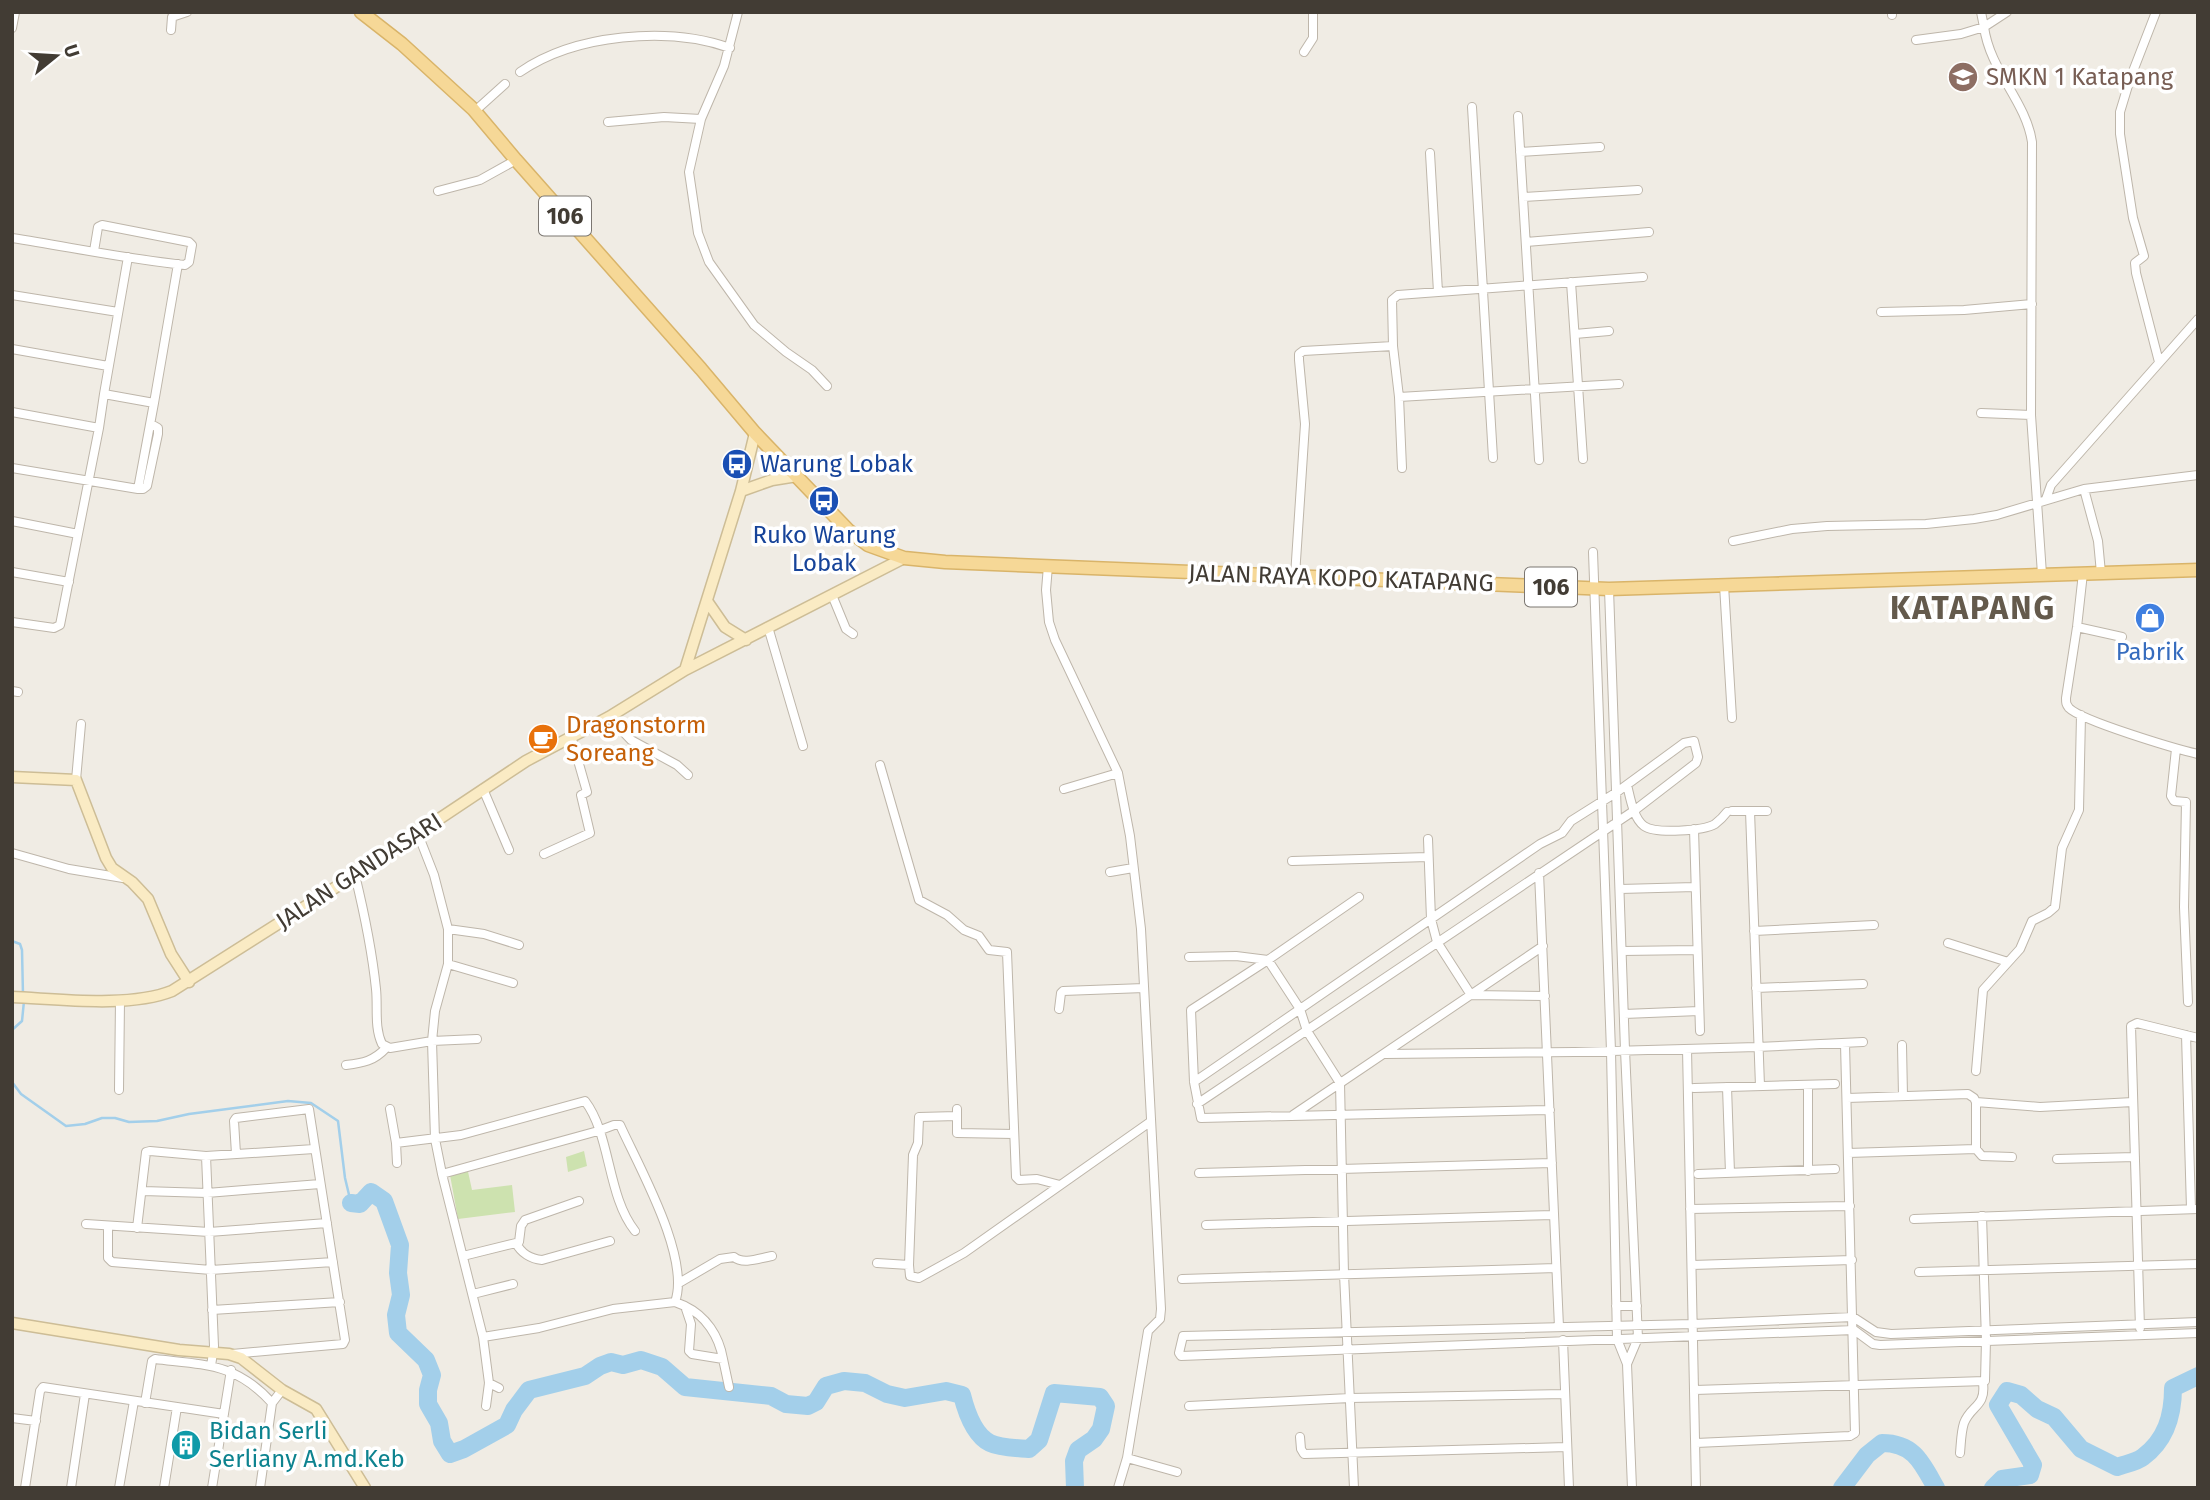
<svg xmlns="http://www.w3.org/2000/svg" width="2210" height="1500" viewBox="0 0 2210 1500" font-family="'Fira Sans',sans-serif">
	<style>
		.green { fill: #cde2af }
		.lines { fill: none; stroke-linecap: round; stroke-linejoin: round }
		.stream { stroke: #a3cfea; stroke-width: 2.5 }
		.river { stroke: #a3cfea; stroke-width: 18 }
		.street-casing { stroke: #beb6aa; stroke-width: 10 }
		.secondary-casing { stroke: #cdbd96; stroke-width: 13 }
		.primary-casing { stroke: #d9b469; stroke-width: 15 }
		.street { stroke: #fff; stroke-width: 8 }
		.secondary { stroke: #faebc4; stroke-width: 10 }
		.primary { stroke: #f6d897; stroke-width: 12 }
		.labels { text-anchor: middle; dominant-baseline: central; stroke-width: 7; stroke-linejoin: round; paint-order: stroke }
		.shield { fill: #fff; stroke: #7b7671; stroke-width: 2 }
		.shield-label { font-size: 23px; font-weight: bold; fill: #423c34 }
		.education-label { font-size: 24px; fill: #785e54; stroke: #fff; text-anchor: start }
		.transit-label { font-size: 24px; fill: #164399; stroke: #fff; text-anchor: start }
		.street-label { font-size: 24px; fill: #423c34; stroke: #fff }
		.shop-label { font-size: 24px; fill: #366cbe; stroke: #fff }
		.food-label { font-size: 24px; fill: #c56008; stroke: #fff; text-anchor: start }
		.culture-label { font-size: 24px; fill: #0d838f; stroke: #fff; text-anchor: start }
		.district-label { font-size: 32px; font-weight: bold; letter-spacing: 2px; fill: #645a4c; stroke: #fff }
	</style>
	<rect width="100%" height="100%" fill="#f0ece4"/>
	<path class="green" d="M584 1151 587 1166 568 1172 566 1157Z
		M467 1167 472 1190 512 1185 515 1212 458 1219 450 1175Z"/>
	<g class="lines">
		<path class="stream" d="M12 941 20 944 22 950 23 995
			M12 1030 22 1021 24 1001
			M12 1082 21 1094 66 1126 85 1124 102 1118H115L129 1122 157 1121 189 1114 288 1101 311 1103 338 1121 345 1178 351 1203"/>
		<path class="river" d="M351 1203 360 1204 371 1192 384 1201 400 1245 398 1273 401 1295 396 1315 398 1333 426 1360 432 1375 428 1390V1404L439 1423 442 1441 450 1454 464 1449 507 1425 514 1410 529 1390 585 1376 600 1366 611 1362 623 1365 641 1360 662 1367 685 1387 771 1396 786 1404 808 1406 816 1402 826 1386 844 1381 865 1383 887 1394 905 1398 946 1391 962 1395C966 1411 974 1435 990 1443 1000 1448 1017 1448 1029 1449L1039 1440 1054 1393 1100 1397 1106 1406 1101 1429 1094 1439 1078 1450 1074 1461 1075 1488
			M1842 1488 1867 1455 1882 1443C1914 1443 1922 1463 1936 1488
			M1993 1488 2002 1479 2030 1475 2033 1465 1998 1405 2007 1391 2021 1395 2037 1409 2054 1417 2081 1449 2117 1467C2125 1464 2137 1462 2143 1457 2166 1440 2173 1416 2173 1388L2198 1376"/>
		<g class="street-casing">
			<path id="street" d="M738 12 724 66 701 119 689 172 698 233 709 262 754 325 786 352 812 370 827 386
				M2007 12 1984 27C1990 71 2026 101 2032 142L2031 415 2042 574
				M2156 12 2130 79 2120 112V134L2133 218 2144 256 2135 263 2136 273 2159 362
				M1892 15V12
				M12 28 15 12
				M171 30 172 17 187 12
				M1916 40 1961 34 1984 27 1981 12
				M1304 52 1313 38V12
				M520 72C575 34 668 26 730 48
				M1472 107 1493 458
				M475 111 505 84
				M1518 116 1539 460
				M608 122 664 117 701 119
				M1520 152 1600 147
				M1430 153 1438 292
				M438 191 480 180 516 160
				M1523 197 1638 190
				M12 238C70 247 127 259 185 265L189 262 192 245 189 242 102 225 98 227 94 251
				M1526 242 1649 232
				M128 257 104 394 154 403 178 264
				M1571 282 1583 459
				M12 295 118 312
				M1881 312 1964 310 2032 304
				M1575 334 1609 331
				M1393 346 1392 300 1398 295 1643 277
				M12 349 108 366
				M1399 397 1402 468
				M12 412 99 428
				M1981 413 2031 415
				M12 468 138 489 154 403
				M138 489H143L147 486 158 434V428L151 424
				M2084 489 2098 541 2101 573
				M2046 499 2051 485 2198 319
				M12 521 78 534
				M1733 541 1792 529 1827 526 1926 524 1974 519 1997 515 2084 489 2198 475
				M1593 552 1611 1051 1617 1339 1627 1364 1632 1488
				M1048 566 1046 590 1049 622 1055 640 1118 773 1130 836 1141 929 1161 1309 1160 1319 1148 1331 1127 1458 1118 1488
				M12 572 69 582
				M2083 573 2077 627 2066 698C2066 703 2066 704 2069 708 2082 721 2176 749 2198 754
				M1295 576 1305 424 1299 360V354L1303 351 1393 346 1399 397 1619 384
				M1724 585 1732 718
				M1609 589 1625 1050 1638 1338 1627 1364
				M832 595 846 629 853 634
				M12 622 54 628 60 625 99 428 104 394
				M768 627 803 746
				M2077 627 2122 637
				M12 691 18 692
				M609 717 631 740 677 765 688 775
				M2176 749 2171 796 2174 801 2186 802 2184 907 2188 1002
				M880 765 919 900 947 915 964 930 979 936 989 950 1007 952 1016 1177 1019 1180 1037 1179 1060 1185
				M76 780 81 724
				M1627 785C1630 796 1633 818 1644 826 1655 834 1703 831 1715 824 1719 821 1724 816 1727 812
				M483 789 509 850
				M1064 789 1118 773
				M1732 811H1767
				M1750 811 1760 1086
				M1694 829 1700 1031
				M418 834 434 875 448 929V964L435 1011 432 1041 477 1039
				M1428 839 1431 919 1437 942 1471 995 1545 996
				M12 853 69 869 123 878
				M544 854 590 833 581 795 587 792 571 736
				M1292 861 1428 857
				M1110 872 1133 868
				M1539 873 1559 1327
				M355 875C364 912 372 950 376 989 378 1007 374 1027 382 1044L390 1048 432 1041 435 1139 442 1174 483 1337 539 1328 613 1309 675 1302 685 1306 691 1324 689 1351 692 1354 723 1359 729 1387
				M1620 889 1695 887
				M1359 897 1268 960 1191 1010 1194 1082 1201 1118 1550 1110
				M448 929 484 934 519 945
				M1754 931 1874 925
				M1948 943 2008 962
				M1622 951 1697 950
				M1189 957 1236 956 1268 960 1300 1009 1307 1031 1340 1083 1344 1274 1354 1488
				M448 964 513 983
				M1756 988 1863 984
				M1059 1009 1061 993 1063 991 1144 988
				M1624 1014 1699 1011
				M2186 1035 2191 1209
				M1902 1045 1903 1096
				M1687 1049 1696 1488
				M1385 1054 1575 1052 1757 1047 1863 1042
				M346 1065C363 1063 374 1061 386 1048
				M1976 1071 1983 990 2020 949 2032 921 2048 913 2055 907 2062 848 2079 810 2081 715
				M1194 1082 1540 844 1562 833 1571 821 1617 792 1684 743 1694 741 1698 757 1696 763 1635 810 1197 1104
				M1808 1085V1171
				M1727 1087 1730 1173
				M1694 1088 1835 1084
				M119 1090 120 1000
				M1847 1098 1968 1094 1974 1098 1976 1102V1149
				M1976 1102 2040 1107 2133 1102
				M390 1109 396 1143 461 1135 585 1101C611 1135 607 1196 635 1231
				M957 1109V1133L1014 1134
				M1293 1115 1543 946
				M396 1143 397 1163
				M1848 1153 1976 1149 1982 1156 2012 1157
				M206 1156 214 1346 211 1366
				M2057 1159 2135 1157
				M1199 1173 1552 1163
				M442 1174 598 1131 614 1125H620C639 1167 691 1258 675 1302
				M1698 1174 1835 1169
				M143 1191 207 1193 320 1184
				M1690 1209 1850 1206
				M1914 1219 2198 1209
				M86 1224 209 1232 327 1223
				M1206 1225 1554 1215
				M108 1226V1258L112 1262 211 1270 333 1262
				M137 1228 146 1152 150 1151 206 1156 314 1149
				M516 1243C521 1253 531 1259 542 1260L610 1241
				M463 1256 516 1243 519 1242 521 1226 525 1220 579 1201
				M877 1263 909 1265 913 1155 918 1143 919 1117 957 1116
				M909 1265 910 1276 919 1278 964 1253 1150 1122
				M1692 1265 1852 1260
				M1919 1272 2198 1264
				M1182 1279 1556 1268
				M679 1283 720 1259 734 1257C743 1265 760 1258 772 1256
				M473 1294 513 1284
				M685 1306C706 1316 719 1336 723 1359
				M1616 1306H1637
				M212 1310 340 1302
				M2198 1322 1891 1334 1876 1332 1853 1317 1693 1324 1183 1336 1179 1353 1181 1356 1854 1330 1873 1344 1880 1345 2198 1333
				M2140 1328 2131 1026 2137 1023 2198 1038
				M483 1337 489 1383 486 1406
				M1563 1340 1569 1488
				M232 1354 343 1344 345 1340 309 1109 236 1118 234 1121 236 1154
				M489 1383 499 1388
				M1695 1390 1985 1381 1986 1340 1982 1216
				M145 1403 152 1361 155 1359C206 1365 236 1363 272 1403
				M1189 1406 1350 1398 1565 1394
				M12 1418 36 1421
				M1300 1437 1301 1449 1304 1454 1567 1447
				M1696 1443 1850 1436 1855 1433 1845 1044
				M1960 1453C1961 1443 1961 1432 1964 1423 1971 1405 1986 1407 1983 1383
				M1127 1458 1177 1472
				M25 1488 40 1391 43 1387 224 1414
				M71 1488 85 1394
				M119 1488 134 1401
				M164 1488 177 1407
				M212 1488 231 1370
				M260 1488 272 1403 282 1390"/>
		</g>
		<g class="secondary-casing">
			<path id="secondary" d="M741 491 772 480 797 476
				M707 601 725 627 746 640
				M685 670 741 491 755 433
				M12 777 76 780 106 858 112 868 132 882 148 899 171 954 189 982
				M12 997C59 999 129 1008 172 991L355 875 526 761 609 717 685 670 904 558
				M12 1323 179 1350 229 1354 241 1358 282 1390 316 1409 365 1488"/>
		</g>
		<g class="primary-casing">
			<path id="primary" d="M361 12 402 44 473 109 516 160 701 369 755 433 848 530 868 545 904 558 945 562 1609 589 2198 570"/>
		</g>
		<use href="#street" class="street"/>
		<use href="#secondary" class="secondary"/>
		<use href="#primary" class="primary"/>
	</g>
	<defs>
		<g id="school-disc" transform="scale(1.575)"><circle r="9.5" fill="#8d6e63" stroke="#fff"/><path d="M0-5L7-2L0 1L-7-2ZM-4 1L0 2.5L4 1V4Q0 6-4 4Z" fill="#fff"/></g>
		<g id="bus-disc" transform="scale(1.575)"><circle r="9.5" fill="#1a4fb4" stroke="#fff"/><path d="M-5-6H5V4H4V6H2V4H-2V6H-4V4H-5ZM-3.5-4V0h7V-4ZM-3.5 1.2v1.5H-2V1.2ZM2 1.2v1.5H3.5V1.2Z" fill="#fff"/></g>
		<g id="shop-disc" transform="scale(1.575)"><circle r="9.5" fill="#3f7fe0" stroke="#fff"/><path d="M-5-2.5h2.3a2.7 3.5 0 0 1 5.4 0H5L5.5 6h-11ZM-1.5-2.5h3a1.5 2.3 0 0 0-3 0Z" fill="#fff"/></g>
		<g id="cafe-disc" transform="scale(1.575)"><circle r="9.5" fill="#e8710a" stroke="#fff"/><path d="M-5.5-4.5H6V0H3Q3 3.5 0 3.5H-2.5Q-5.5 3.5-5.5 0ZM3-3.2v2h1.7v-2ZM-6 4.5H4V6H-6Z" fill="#fff"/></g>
		<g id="building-disc" transform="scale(1.575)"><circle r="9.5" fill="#0f9aa8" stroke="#fff"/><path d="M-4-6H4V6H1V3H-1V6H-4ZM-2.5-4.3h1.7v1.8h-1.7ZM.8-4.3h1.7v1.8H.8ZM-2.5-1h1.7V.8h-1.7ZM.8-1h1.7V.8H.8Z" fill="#fff"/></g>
	</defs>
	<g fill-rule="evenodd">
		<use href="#school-disc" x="1963" y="77"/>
		<use href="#bus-disc" x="737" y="464"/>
		<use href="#bus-disc" x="824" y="501"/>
		<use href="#shop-disc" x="2150" y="618"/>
		<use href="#cafe-disc" x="543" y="739"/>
		<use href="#building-disc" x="186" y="1445"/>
	</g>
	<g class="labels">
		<g class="shield">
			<rect x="539" y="196.5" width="52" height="39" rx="5"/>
			<rect x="1525" y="567.5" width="52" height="39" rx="5"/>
		</g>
		<g class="shield-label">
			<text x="565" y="216">106</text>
			<text x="1551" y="587">106</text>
		</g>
		<g class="education-label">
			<text x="1986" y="77">SMKN 1 Katapang</text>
		</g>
		<g class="transit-label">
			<text x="760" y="464">Warung Lobak</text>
			<text x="824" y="535" text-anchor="middle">Ruko Warung<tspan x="824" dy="28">Lobak</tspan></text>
		</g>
		<g class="street-label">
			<text transform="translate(1341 578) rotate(2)">JALAN RAYA KOPO KATAPANG</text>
			<text transform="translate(359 871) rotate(-33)">JALAN GANDASARI</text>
		</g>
		<g class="shop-label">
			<text x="2150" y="652">Pabrik</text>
		</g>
		<g class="food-label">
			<text x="566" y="725">Dragonstorm<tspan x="566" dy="28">Soreang</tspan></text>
		</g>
		<g class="culture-label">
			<text x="209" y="1431">Bidan Serli<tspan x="209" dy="28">Serliany A.md.Keb</tspan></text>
		</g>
		<g class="district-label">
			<text x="1973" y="608">KATAPANG</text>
		</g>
	</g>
	<rect width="2210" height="1500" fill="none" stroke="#423c34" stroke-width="28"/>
	<g transform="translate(56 56) rotate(72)" stroke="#ffffff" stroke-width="5" paint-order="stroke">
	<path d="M0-5L12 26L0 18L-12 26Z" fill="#423c34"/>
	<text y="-10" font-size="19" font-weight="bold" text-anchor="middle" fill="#423c34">U</text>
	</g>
</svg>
